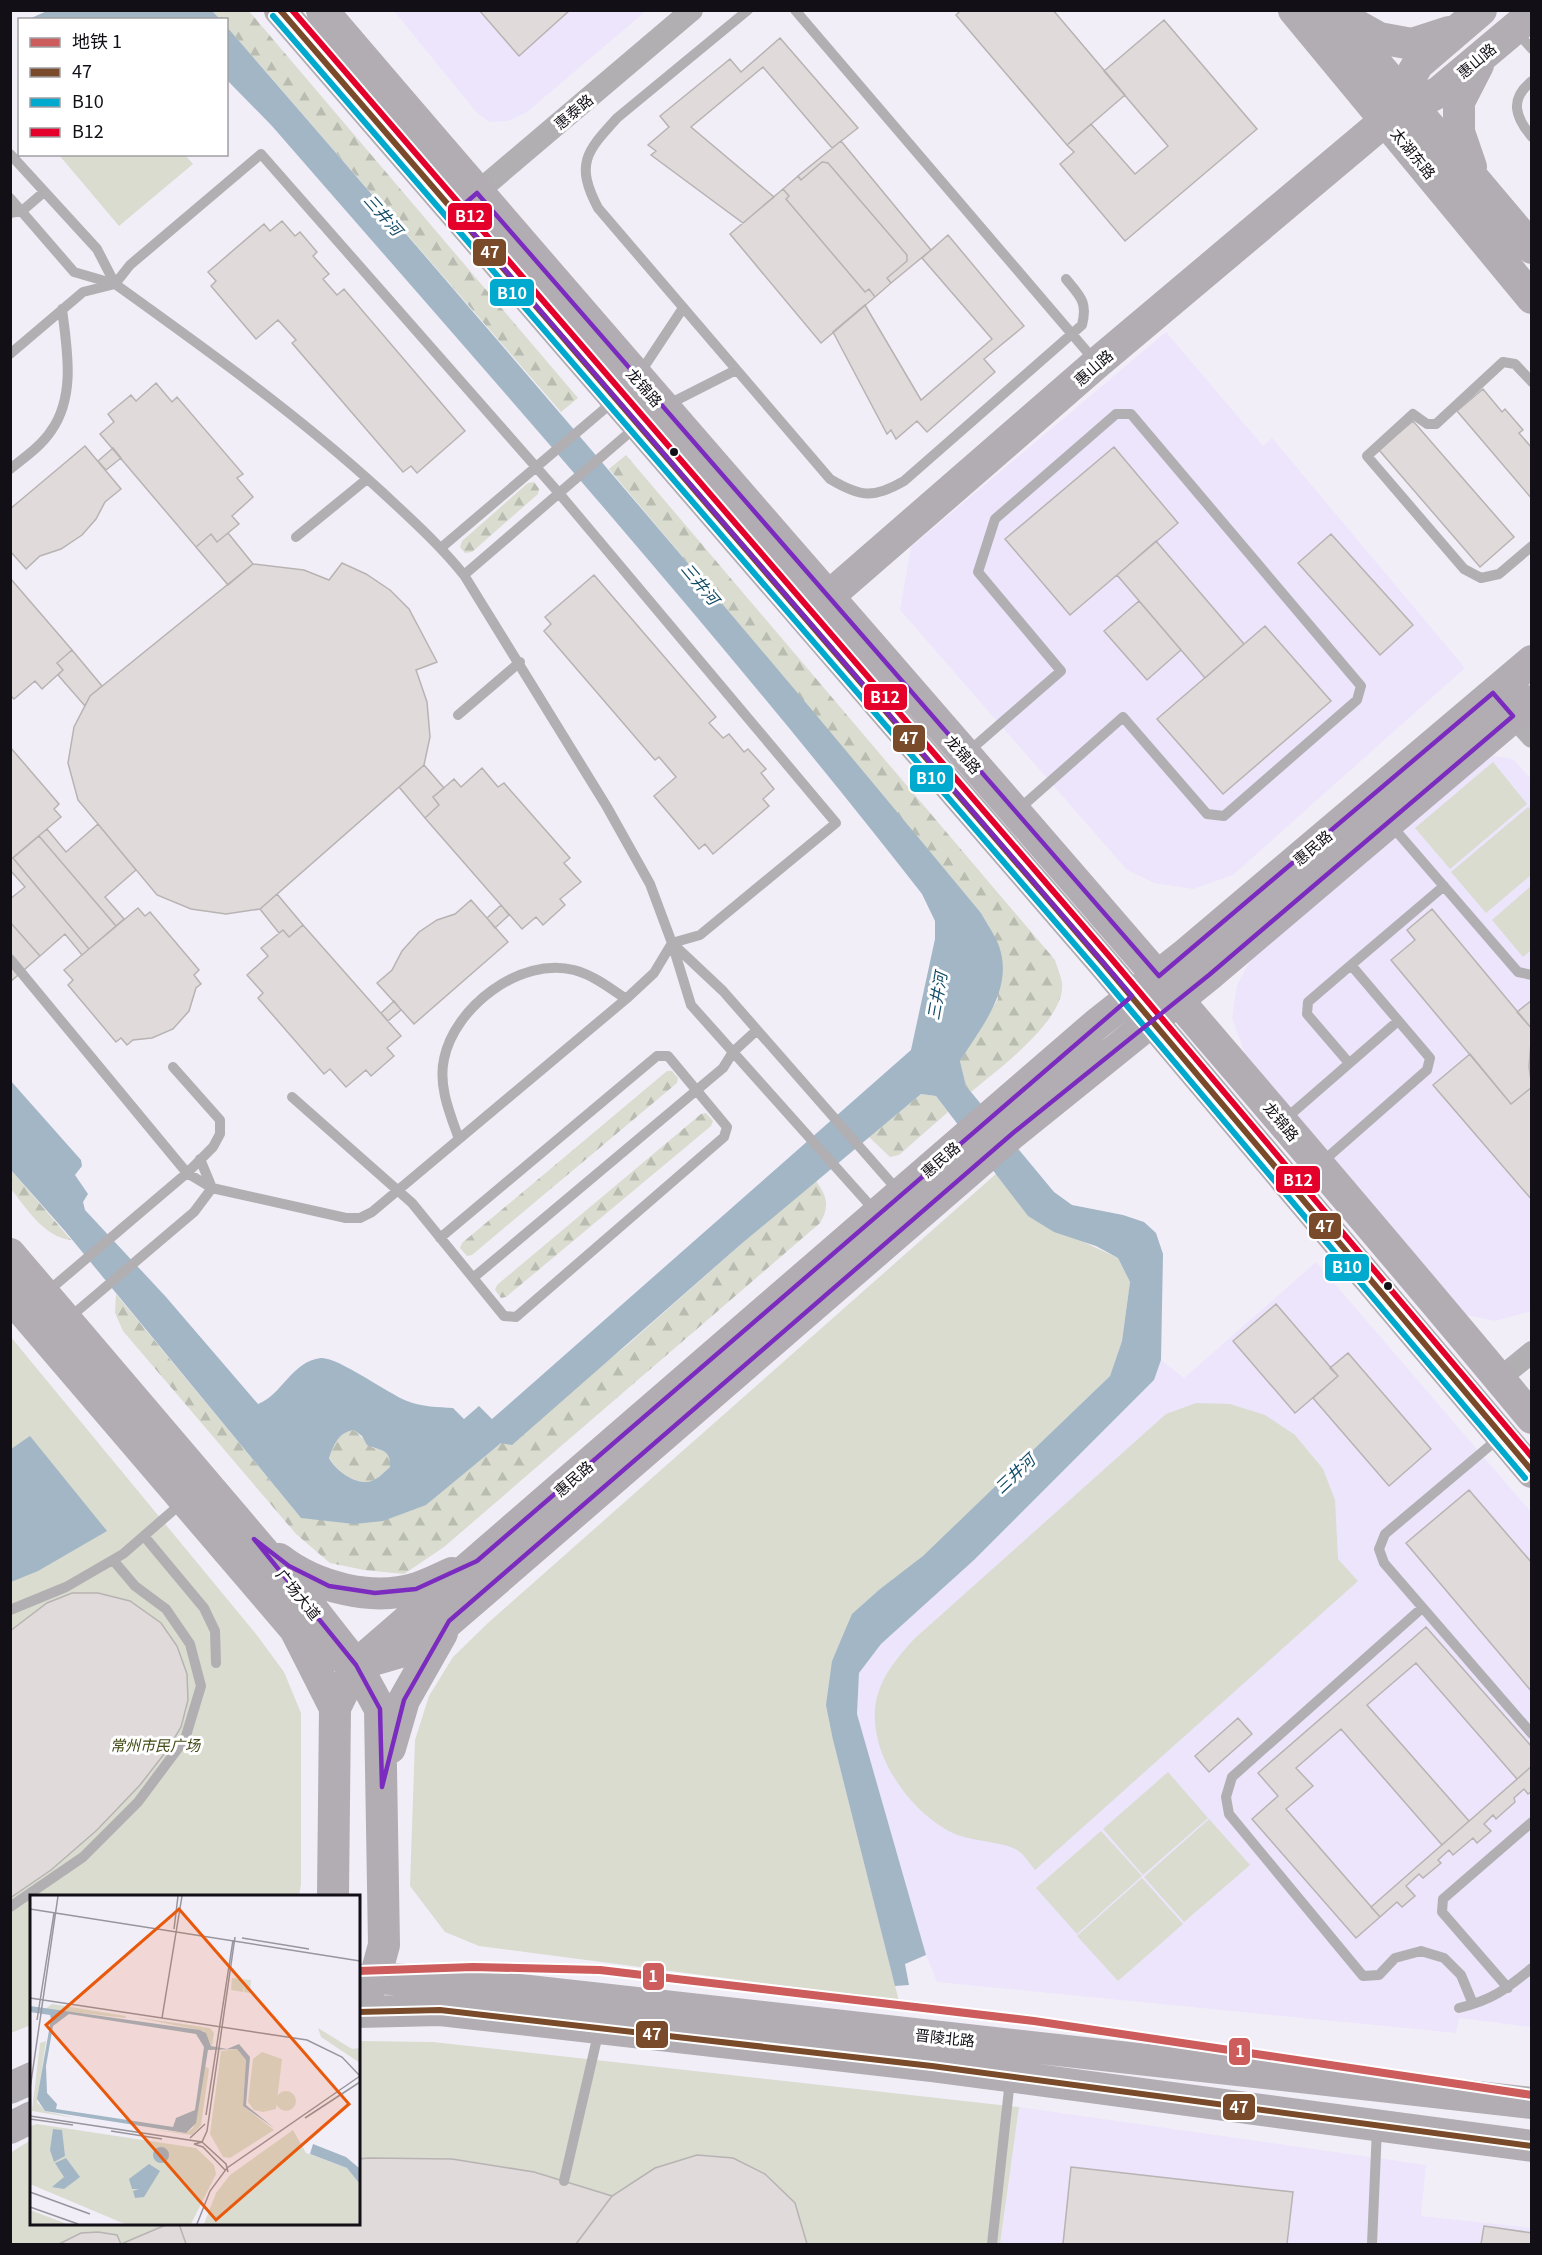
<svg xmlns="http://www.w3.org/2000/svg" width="1542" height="2255" viewBox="0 0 1542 2255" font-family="Georgia,'Noto Sans SC',serif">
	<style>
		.built { fill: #ede5fb }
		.forest { fill: url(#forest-firs) }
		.park { fill: #d9dccf }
		.water { fill: #a2b6c6; fill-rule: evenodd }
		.building { fill: #e0dada; stroke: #b8b3b3; stroke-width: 1.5 }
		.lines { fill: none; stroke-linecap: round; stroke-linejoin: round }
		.lane { stroke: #b2afb3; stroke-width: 10 }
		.street { stroke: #b2afb3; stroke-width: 22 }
		.secondary { stroke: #b2adb3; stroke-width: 32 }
		.bus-1-casing { stroke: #fff; stroke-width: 10 }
		.bus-2-casing { stroke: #fff; stroke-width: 10 }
		.bus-3-casing { stroke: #fff; stroke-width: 10 }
		.bus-1 { stroke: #7a4b2a; stroke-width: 6 }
		.bus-2 { stroke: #00a9ce; stroke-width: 6 }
		.bus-3 { stroke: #e4002b; stroke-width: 6 }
		.metro-1-casing { stroke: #fff; stroke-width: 12 }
		.metro-1 { stroke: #cd5c5c; stroke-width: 8 }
		.marked { fill: none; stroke: #7b2cbf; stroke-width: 4.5; stroke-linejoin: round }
		.bus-dot { fill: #120f17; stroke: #fff; stroke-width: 2 }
		.labels { text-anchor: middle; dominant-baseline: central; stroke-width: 6; stroke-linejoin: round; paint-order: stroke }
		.street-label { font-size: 15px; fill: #120f17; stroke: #fff }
		.park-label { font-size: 15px; font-style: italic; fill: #414a16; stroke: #fff }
		.water-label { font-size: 16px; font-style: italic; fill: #124b67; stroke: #fff }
		.inset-road { fill: none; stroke: #98959e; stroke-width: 1.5 }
		.view { fill: #e8590c; fill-opacity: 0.15; stroke: #e8590c; stroke-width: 3 }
		.inset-edge { fill: none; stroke: #120f17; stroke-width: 3 }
		.line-badge { stroke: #fff; stroke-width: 2 }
		.badge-label { font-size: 16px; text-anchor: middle; font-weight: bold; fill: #fff }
	</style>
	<defs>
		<pattern id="forest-firs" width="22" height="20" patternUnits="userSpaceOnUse" patternTransform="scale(1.5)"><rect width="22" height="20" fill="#d9dccf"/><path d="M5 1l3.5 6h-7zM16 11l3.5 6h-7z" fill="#b9bcb1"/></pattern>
	</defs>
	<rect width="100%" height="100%" fill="#f2eef8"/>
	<path class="built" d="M394 11H646L527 112 508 121 490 122 477 113Z
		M1166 332 1263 446 1272 438 1465 668 1233 875 1193 889 1154 883 1127 870 900 610 911 547Z
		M1488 755 1513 759 1532 780 1531 1311 1495 1321 1467 1315 1245 1054 1232 1018 1237 985 1251 959Z
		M1316 1262 1531 1512V2027L1459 2018 1456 2033 937 1982 926 1955 857 1714 859 1673 881 1644 974 1560 1154 1380 1161 1360 1184 1378Z
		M1019 2107 1426 2165 1421 2216 1532 2228 1531 2244H1000Z"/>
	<path class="forest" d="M212 11H249L578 398 561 412 227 27 226 20 220 19Z
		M626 455 1055 960C1057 967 1061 976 1062 983 1066 1020 997 1070 971 1092L966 1086 960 1061 998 999 981 913 609 469Z
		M534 482 539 489 538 494 472 552 465 553 460 547 462 541 528 483Z
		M667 1071H672L678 1078 677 1083 472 1255 467 1256 460 1248 462 1243Z
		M921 1094 936 1096 948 1112 899 1155 890 1157 869 1137Z
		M706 1113 713 1121 711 1126 506 1297 501 1298 495 1290 497 1285 701 1114Z
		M10 1170H11L71 1240C44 1237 27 1209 11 1189Z
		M816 1181C827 1196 830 1206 820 1223L444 1547 404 1574 364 1570 330 1563 296 1534 123 1331 115 1313 116 1294 301 1518 426 1505 456 1478 625 1347 740 1245Z
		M354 1430 373 1448 385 1450 391 1458 390 1467C383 1473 375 1483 364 1482 350 1481 335 1469 329 1457 334 1444 339 1432 354 1430Z"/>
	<path class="park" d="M59 155H185L193 164 119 226Z
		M1493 762 1527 804 1450 869 1415 828Z
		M1528 807 1532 810 1531 875 1486 913 1451 872Z
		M1531 886V950L1523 957 1492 920Z
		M997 1173 1028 1216 1118 1258 1130 1282 1122 1341 1110 1376 923 1557 880 1589 853 1614 832 1661 833 1740 899 2001 479 1946 445 1932 410 1886 415 1740 429 1696 453 1657 489 1622Z
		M10 1336 256 1634 284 1672 301 1713V1884L299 1896H32L31 2025 11 2033Z
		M1196 1403 1230 1404 1265 1415 1295 1435 1323 1469 1335 1500 1338 1559 1358 1581 1035 1870C1030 1864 1024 1854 1017 1850 1005 1842 971 1841 955 1834 909 1813 864 1749 877 1697 883 1674 898 1657 913 1640L1166 1414Z
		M1168 1772 1208 1818 1143 1875 1103 1829Z
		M1209 1819 1250 1865 1184 1922 1144 1877Z
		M1101 1831 1142 1876 1077 1934 1036 1888Z
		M1142 1878 1183 1924 1118 1981 1077 1936Z
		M359 2041 433 2042 1019 2107 1000 2244H11L10 2153 31 2140 32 2224H358Z"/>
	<path class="water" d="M47 11H212L220 19H29Z
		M227 27C481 320 734 614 981 913 987 924 995 935 999 946 1014 989 982 1026 960 1061L966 1086 1054 1192 1072 1205 1123 1215 1144 1222 1156 1233 1163 1254 1161 1360 1154 1380 974 1560 881 1644 859 1673 857 1714 926 1955 905 1964 909 1985 895 1986 833 1740 826 1705 832 1661 852 1614 880 1589 923 1556 1110 1376 1122 1341 1130 1282 1118 1258 1096 1246 1054 1232 1028 1216 936 1096 921 1094 740 1245 512 1445 501 1443 426 1505 383 1521 354 1524 301 1518 65 1231 11 1170 10 1080 81 1160 82 1166 75 1175 88 1194 83 1202 85 1210 166 1297 258 1404C282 1395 292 1361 321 1358 338 1357 387 1393 407 1401 422 1407 438 1407 453 1408L464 1419 479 1406 492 1419 911 1050 935 939V921L922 894C716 630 492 379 272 126L227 80ZM354 1430 362 1436 367 1445C380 1451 391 1448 390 1467 383 1473 375 1483 364 1482 350 1481 335 1469 329 1458 334 1444 339 1432 354 1430Z
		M30 1436 107 1531 38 1571 11 1582V1449Z"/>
	<path class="building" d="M479 10H570L519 56Z
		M961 10H1053L1125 95 1067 145 956 15Z
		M1164 20 1257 129 1125 241 1060 164 1074 152 1067 145 1091 124 1135 174 1168 146 1104 71Z
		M780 38 858 128 832 148 763 67 691 127 774 197 743 223 651 155 656 151 648 145 669 127 660 116 730 59 741 72Z
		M841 141 931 250 891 283 887 278 907 261V255L828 163 822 162 801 180 798 176Z
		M822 162 828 163 907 255V261L887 278 891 283 875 297 869 289 865 292 786 199 789 196 783 189 798 176 801 180Z
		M783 189 789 196 786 199 865 292 869 289 875 297 821 343 730 234Z
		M282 221 295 236 300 232 317 252 313 256 329 274 323 279 337 295 344 289 465 431 417 473 411 466 403 472 292 343 296 340 278 320 256 339 211 286 216 281 208 272 264 224 270 231Z
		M948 235 1024 326 984 359 995 372 927 432 917 421 896 439 891 430 887 434 833 332 865 305 921 400 992 339 922 258Z
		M156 383 172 402 177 397 243 474 237 478 253 497 232 516 239 524 217 542 211 534 196 547 100 434 114 422 108 414 131 395 136 401Z
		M1483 389 1502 412 1505 409 1523 430 1519 433 1532 448V499L1457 411Z
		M1413 421 1514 537 1480 567 1379 450Z
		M85 446 121 489 105 502 96 519 82 535 61 549 40 556 26 569 10 551V509Z
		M1114 447 1178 523 1070 615 1005 539Z
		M113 448 121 458 106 470 98 461Z
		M228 533 253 564 228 585 196 547 211 534 217 542Z
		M1331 534 1413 625 1380 655 1298 563Z
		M1156 541 1244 644 1205 678 1117 575Z
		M342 563 366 574 390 590 409 609 437 662 416 670 427 702 430 737 424 765 260 909 226 914 191 909 157 895 78 800 68 763 74 727 90 696 253 564 304 570 329 580Z
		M594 575 716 717 709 723 723 738 729 734 744 752 748 749 766 769 761 773 774 789 763 799 769 806 713 854 705 844 699 849 654 796 676 777 659 757 655 760 544 631 551 624 545 617Z
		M10 578 72 650 57 663 63 670 42 689 35 681 14 699 10 695Z
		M1139 601 1181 650 1147 680 1104 631Z
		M1265 626 1331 701 1223 794 1157 719Z
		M72 650 102 686 90 696 85 706 58 675 63 670 57 663Z
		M10 747 59 804 54 809 61 817 10 860Z
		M424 765 444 788 433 797 439 805 425 818 399 787Z
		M482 768 498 787 504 783 570 858 564 863 581 882 560 899 565 905 543 925 536 917 522 929 425 818 439 805 433 797 454 779 461 787Z
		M98 824 136 870 105 897 124 919 82 955 65 934 40 956 10 922V899L25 887 10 870V860L47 829 66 852Z
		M39 836 116 926 89 949 13 858Z
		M277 894 303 925 289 937 283 930 279 933 260 909Z
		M471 900 508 942 414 1024 377 983 392 970 402 951 419 932 437 920 455 914Z
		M501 905 509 915 495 928 487 918Z
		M138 908 145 916 150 912 199 970 194 975 201 984 196 988 189 1011 173 1029 152 1038 133 1040 127 1045 121 1038 116 1042 68 985 73 980 64 970Z
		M1432 909 1532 1029 1529 1067 1532 1087 1511 1104 1391 960 1415 940 1407 930Z
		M10 922 40 956 10 982Z
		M303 925 401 1036 387 1048 394 1056 371 1076 366 1070 346 1087 330 1069 324 1074 258 998 263 993 247 975 268 956 261 948 283 930 289 937Z
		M1532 1000V1029L1517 1012Z
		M394 1001 401 1010 388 1021 381 1013Z
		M1470 1054 1511 1104 1532 1087V1200L1433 1085Z
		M1276 1304 1338 1376 1295 1413 1233 1341Z
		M1348 1353 1431 1449 1389 1486 1313 1398 1338 1376 1330 1368Z
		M1469 1490 1532 1563V1692L1406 1543Z
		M72 1593H98L130 1601 161 1623 177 1646 187 1674 188 1700 181 1727 168 1749 140 1785 97 1830 51 1870 10 1898V1631L47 1603Z
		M1426 1627 1532 1747V1766L1517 1779 1416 1663 1367 1705 1469 1821 1442 1845 1341 1729 1296 1768 1313 1786 1286 1809 1380 1917 1356 1938 1252 1819 1278 1796 1258 1773Z
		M1238 1718 1252 1734 1209 1772 1195 1756Z
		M1532 1766V1791L1528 1794 1524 1789 1514 1798 1515 1802 1496 1819 1493 1815 1484 1824 1491 1831 1477 1843 1473 1838 1453 1855 1449 1850 1438 1860 1441 1863 1423 1878 1419 1874 1406 1886 1415 1896 1402 1907 1397 1902 1380 1917 1371 1907Z
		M697 2155 733 2158 765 2174 795 2203 807 2244H576L612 2196 655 2168Z
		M369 2158 452 2159 534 2172 612 2196 576 2244H186L179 2224H358V2159Z
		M1071 2167 1293 2192 1287 2244H1063Z
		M168 2224H179L186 2244H121Z
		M1484 2226 1532 2233V2244H1481Z
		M98 2232 117 2235 121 2244H59L81 2233Z"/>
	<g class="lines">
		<path class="lane" d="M748 10 617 118C586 152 575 164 598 208L830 479C860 497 873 499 904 481L1082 325C1088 302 1080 296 1066 279
			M795 10 1095 361
			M1516 31 1532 49
			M1532 81C1509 99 1515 117 1532 137
			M10 154 97 249 115 284
			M10 198 74 272 115 284
			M10 213 22 211 44 192
			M115 284 130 265 261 154 558 492 836 823 700 935 672 943
			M10 354 83 292 115 284C207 350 298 415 381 491 410 518 439 544 464 575L607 807 650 884 672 943 654 973 626 999 372 1212 360 1218H346L212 1188 187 1173 10 959
			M640 373 683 308
			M1532 382 1515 364 1503 362 1436 424H1427L1413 414 1367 456 1464 569 1481 578 1499 574 1532 546
			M667 405 736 370
			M10 469C25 457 41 446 51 431 76 396 67 349 62 309
			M296 537 367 479
			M442 547 615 400
			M464 575 637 426
			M458 715 520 662
			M968 752 1061 671 978 572 995 519 1116 414H1131L1361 686 1357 700 1224 816 1207 814 1123 717 1018 810
			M1391 825 1518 972 1532 975
			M672 943 691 1005 875 1211
			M672 943 723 991 900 1193
			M1349 1063 1307 1014 1308 1002 1351 965
			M292 1097 412 1203 504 1316 516 1317 724 1137 727 1127 668 1056H657L440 1238
			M1283 1121 1398 1021
			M459 1139C450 1114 438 1086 444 1059 454 1008 520 956 574 970 593 975 610 988 626 999
			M1321 1163 1427 1070 1430 1058 1351 965 1444 886
			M473 1278 723 1068 733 1052 757 1030
			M47 1292 187 1173 213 1147 220 1134V1120L173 1067
			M69 1318 194 1212 212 1188 200 1159
			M1499 1438 1385 1534 1379 1549 1384 1563 1532 1734
			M144 1536 204 1608 215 1631 216 1663
			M1422 1608 1232 1777 1226 1797 1229 1814 1363 1976 1379 1975 1395 1958 1421 1951 1444 1958 1461 1975 1473 2004
			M10 1610 66 1587 123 1554 184 1501
			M10 1907 83 1857 138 1802 185 1739 201 1686 190 1644 166 1609 135 1586 113 1560
			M1508 1988 1442 1912 1443 1899 1532 1822
			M1459 2008C1492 2000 1505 1990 1532 1968
			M564 2181 599 2030
			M992 2244 1010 2080
			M1372 2244 1377 2128"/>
		<path class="street" d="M467 201 692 10
			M1504 706 1532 737
			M1499 1379 1532 1352"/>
		<path class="secondary" d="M280 10 1103 963 1532 1472
			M322 10C723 481 1136 942 1532 1418
			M1294 10 1532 298
			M1331 10 1532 248
			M1347 20 1379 38 1412 44 1449 32
			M1392 108 1418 64 1481 10
			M1471 167 1459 132V102L1478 65
			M813 610 1097 363 1387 119 1439 92 1532 14
			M10 1254 313 1610 356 1665 380 1709 384 1945 375 1978 365 1996
			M10 1296 295 1629 335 1708 333 1896
			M279 1559C315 1587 372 1602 417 1588 429 1584 441 1578 452 1573
			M295 1629 356 1665 411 1649 449 1621 1013 1133 1209 975 1532 701
			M335 1708 356 1665 1098 1023 1187 953 1532 661
			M390 1748 404 1700 442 1633
			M358 1981 375 1978 459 1983 1532 2103
			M358 2012 440 2010 599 2028 932 2066 1532 2146
			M10 2088 32 2078
			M10 2128 32 2117"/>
		<g class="bus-1-casing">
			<path id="bus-1" d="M280 10 1103 963 1532 1471
				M358 2012 440 2010 932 2066 1532 2146"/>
		</g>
		<g class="bus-2-casing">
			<path id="bus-2" d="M273 16 1096 969 1525 1478"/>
		</g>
		<g class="bus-3-casing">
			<path id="bus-3" d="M292 10 1110 957 1532 1457"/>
		</g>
		<use href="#bus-1" class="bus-1"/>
		<use href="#bus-2" class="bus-2"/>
		<use href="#bus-3" class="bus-3"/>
		<g class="metro-1-casing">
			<path id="metro-1" d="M358 1971 473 1967 600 1970 1034 2021 1532 2095"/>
		</g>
		<use href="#metro-1" class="metro-1"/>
	</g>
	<path class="marked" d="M477 193 1159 976 1493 693 1513 716 1209 975 1013 1133 449 1621 404 1700 382 1787 380 1709 356 1665 254 1539 289 1566 329 1586 375 1593 416 1589 477 1561 1132 996 455 212Z"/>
	<g class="bus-dot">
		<circle cx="674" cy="452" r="5"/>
		<circle cx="1388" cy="1286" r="5"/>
	</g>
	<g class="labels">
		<g class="street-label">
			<text transform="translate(1476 60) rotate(-40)">惠山路</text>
			<text transform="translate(573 111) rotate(-40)">惠泰路</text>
			<text transform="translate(1414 153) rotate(51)">太湖东路</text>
			<text transform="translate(1093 367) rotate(-41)">惠山路</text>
			<text transform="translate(645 387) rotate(49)">龙锦路</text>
			<text transform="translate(964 754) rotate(49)">龙锦路</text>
			<text transform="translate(1312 847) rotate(-40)">惠民路</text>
			<text transform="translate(1282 1121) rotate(50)">龙锦路</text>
			<text transform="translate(940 1159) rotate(-41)">惠民路</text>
			<text transform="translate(573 1478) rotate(-41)">惠民路</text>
			<text transform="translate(299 1594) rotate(51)">广场大道</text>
			<text transform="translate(945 2037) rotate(6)">晋陵北路</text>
		</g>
		<g class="park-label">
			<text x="155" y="1744">常州市民广场</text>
		</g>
		<g class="water-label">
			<text transform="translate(384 214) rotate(49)">三井河</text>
			<text transform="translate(701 583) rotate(50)">三井河</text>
			<text transform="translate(936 996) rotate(-80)">三井河</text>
			<text transform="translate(1014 1473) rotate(-43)">三井河</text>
		</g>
	</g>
	<g transform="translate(30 1895)">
		<rect width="330" height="330" fill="#f2eef8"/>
		<path d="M22 109 96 121 95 123 15 114ZM104 122 180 133 184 138 182 151 174 136ZM16 146 7 207 15 216 45 223 2 216 10 148ZM175 171 179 174 171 230 162 240 125 235 156 238 163 233Z" fill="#d9dccf"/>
		<path d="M202 83 221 85 220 98 214 97 215 87 213 97 201 95ZM288 133 322 154 330 153V168L291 142ZM207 154 216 165 213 211 244 235 200 263 193 262 180 239 191 156ZM232 157 252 164 246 214 233 217 224 215 218 207 223 164ZM246 206a10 10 0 1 1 20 0a10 10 0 1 1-20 0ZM7 229 166 253 184 270 186 279 161 329H95L0 289V231ZM263 235 276 258 317 273 330 272V329H174L186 298 200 280ZM0 315 32 327 37 329H0Z" fill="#d9dccf"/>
		<path d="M0 111 170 135 176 138 181 151 197 154 209 149 220 162 216 210 244 233 213 211 216 165 207 154 178 155 166 228 156 238 15 216 7 204 21 124 20 120 0 117ZM39 119 166 139 174 152 165 215 146 223 143 232 26 214 27 209 17 198 16 171 23 131ZM23 234 32 235 35 261 24 267 20 255ZM283 249 316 262 329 273 330 289 317 273 280 259ZM123 260a8 8 0 1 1 16 0a8 8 0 1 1-16 0ZM36 263 50 282 34 294 22 292 34 282 25 268ZM119 269 130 276 114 302 105 303 103 296 109 294H102L99 284Z" fill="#a2b6c6" fill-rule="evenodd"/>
		<path class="inset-road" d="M0 14 330 66M144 34 148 1M212 43 279 54M0 103 277 145 312 162 330 181M132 123 152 1M7 125 24 18M0 194 28 1M176 220 203 45M0 221 172 247 196 269 198 277M275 223 330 187M0 224 43 230M81 236 132 244M160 243 175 229M164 249 172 247 177 236 205 42M164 249 173 252 196 276M0 297 60 319M0 312 48 329M167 329 180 296 197 273 330 181"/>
		<path class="view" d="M149 14 319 209 186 325 16 130Z"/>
		<rect width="330" height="330" class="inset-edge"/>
	</g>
	<g class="line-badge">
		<rect x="447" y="202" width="46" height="29" rx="6" fill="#e4002b"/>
		<rect x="472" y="238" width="35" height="29" rx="6" fill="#7a4b2a"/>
		<rect x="489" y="278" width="46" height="29" rx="6" fill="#00a9ce"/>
		<rect x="863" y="683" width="45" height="28" rx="6" fill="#e4002b"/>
		<rect x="892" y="724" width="34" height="29" rx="6" fill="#7a4b2a"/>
		<rect x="909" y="764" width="45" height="29" rx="6" fill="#00a9ce"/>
		<rect x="1275" y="1165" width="46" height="29" rx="6" fill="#e4002b"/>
		<rect x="1308" y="1212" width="34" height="28" rx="6" fill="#7a4b2a"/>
		<rect x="1324" y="1253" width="46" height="29" rx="6" fill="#00a9ce"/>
		<rect x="642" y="1962" width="23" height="29" rx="6" fill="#cd5c5c"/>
		<rect x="635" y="2020" width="34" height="29" rx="6" fill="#7a4b2a"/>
		<rect x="1228" y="2037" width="23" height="29" rx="6" fill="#cd5c5c"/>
		<rect x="1222" y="2093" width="34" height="28" rx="6" fill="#7a4b2a"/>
	</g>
	<g class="badge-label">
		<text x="470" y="222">B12</text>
		<text x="490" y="258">47</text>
		<text x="512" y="299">B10</text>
		<text x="885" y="703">B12</text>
		<text x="909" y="744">47</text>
		<text x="931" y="784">B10</text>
		<text x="1298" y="1186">B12</text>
		<text x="1325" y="1232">47</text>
		<text x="1347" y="1273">B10</text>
		<text x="653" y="1982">1</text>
		<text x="652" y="2040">47</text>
		<text x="1240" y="2057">1</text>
		<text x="1239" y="2113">47</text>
	</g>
	<rect width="1542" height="2255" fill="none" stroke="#120f17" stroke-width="24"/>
	<rect x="18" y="18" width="210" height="138" fill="#ffffff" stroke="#a09fa2" stroke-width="1.5"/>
	<rect x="30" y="38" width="30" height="9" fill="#cd5c5c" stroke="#a09fa2" stroke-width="1.5"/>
	<text x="72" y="48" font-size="18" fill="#120f17">地铁 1</text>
	<rect x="30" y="68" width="30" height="9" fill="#7a4b2a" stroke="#a09fa2" stroke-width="1.5"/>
	<text x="72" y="78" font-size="18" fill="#120f17">47</text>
	<rect x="30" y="98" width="30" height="9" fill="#00a9ce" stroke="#a09fa2" stroke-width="1.5"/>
	<text x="72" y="108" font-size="18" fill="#120f17">B10</text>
	<rect x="30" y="128" width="30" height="9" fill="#e4002b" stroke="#a09fa2" stroke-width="1.5"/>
	<text x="72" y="138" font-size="18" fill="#120f17">B12</text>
</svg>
